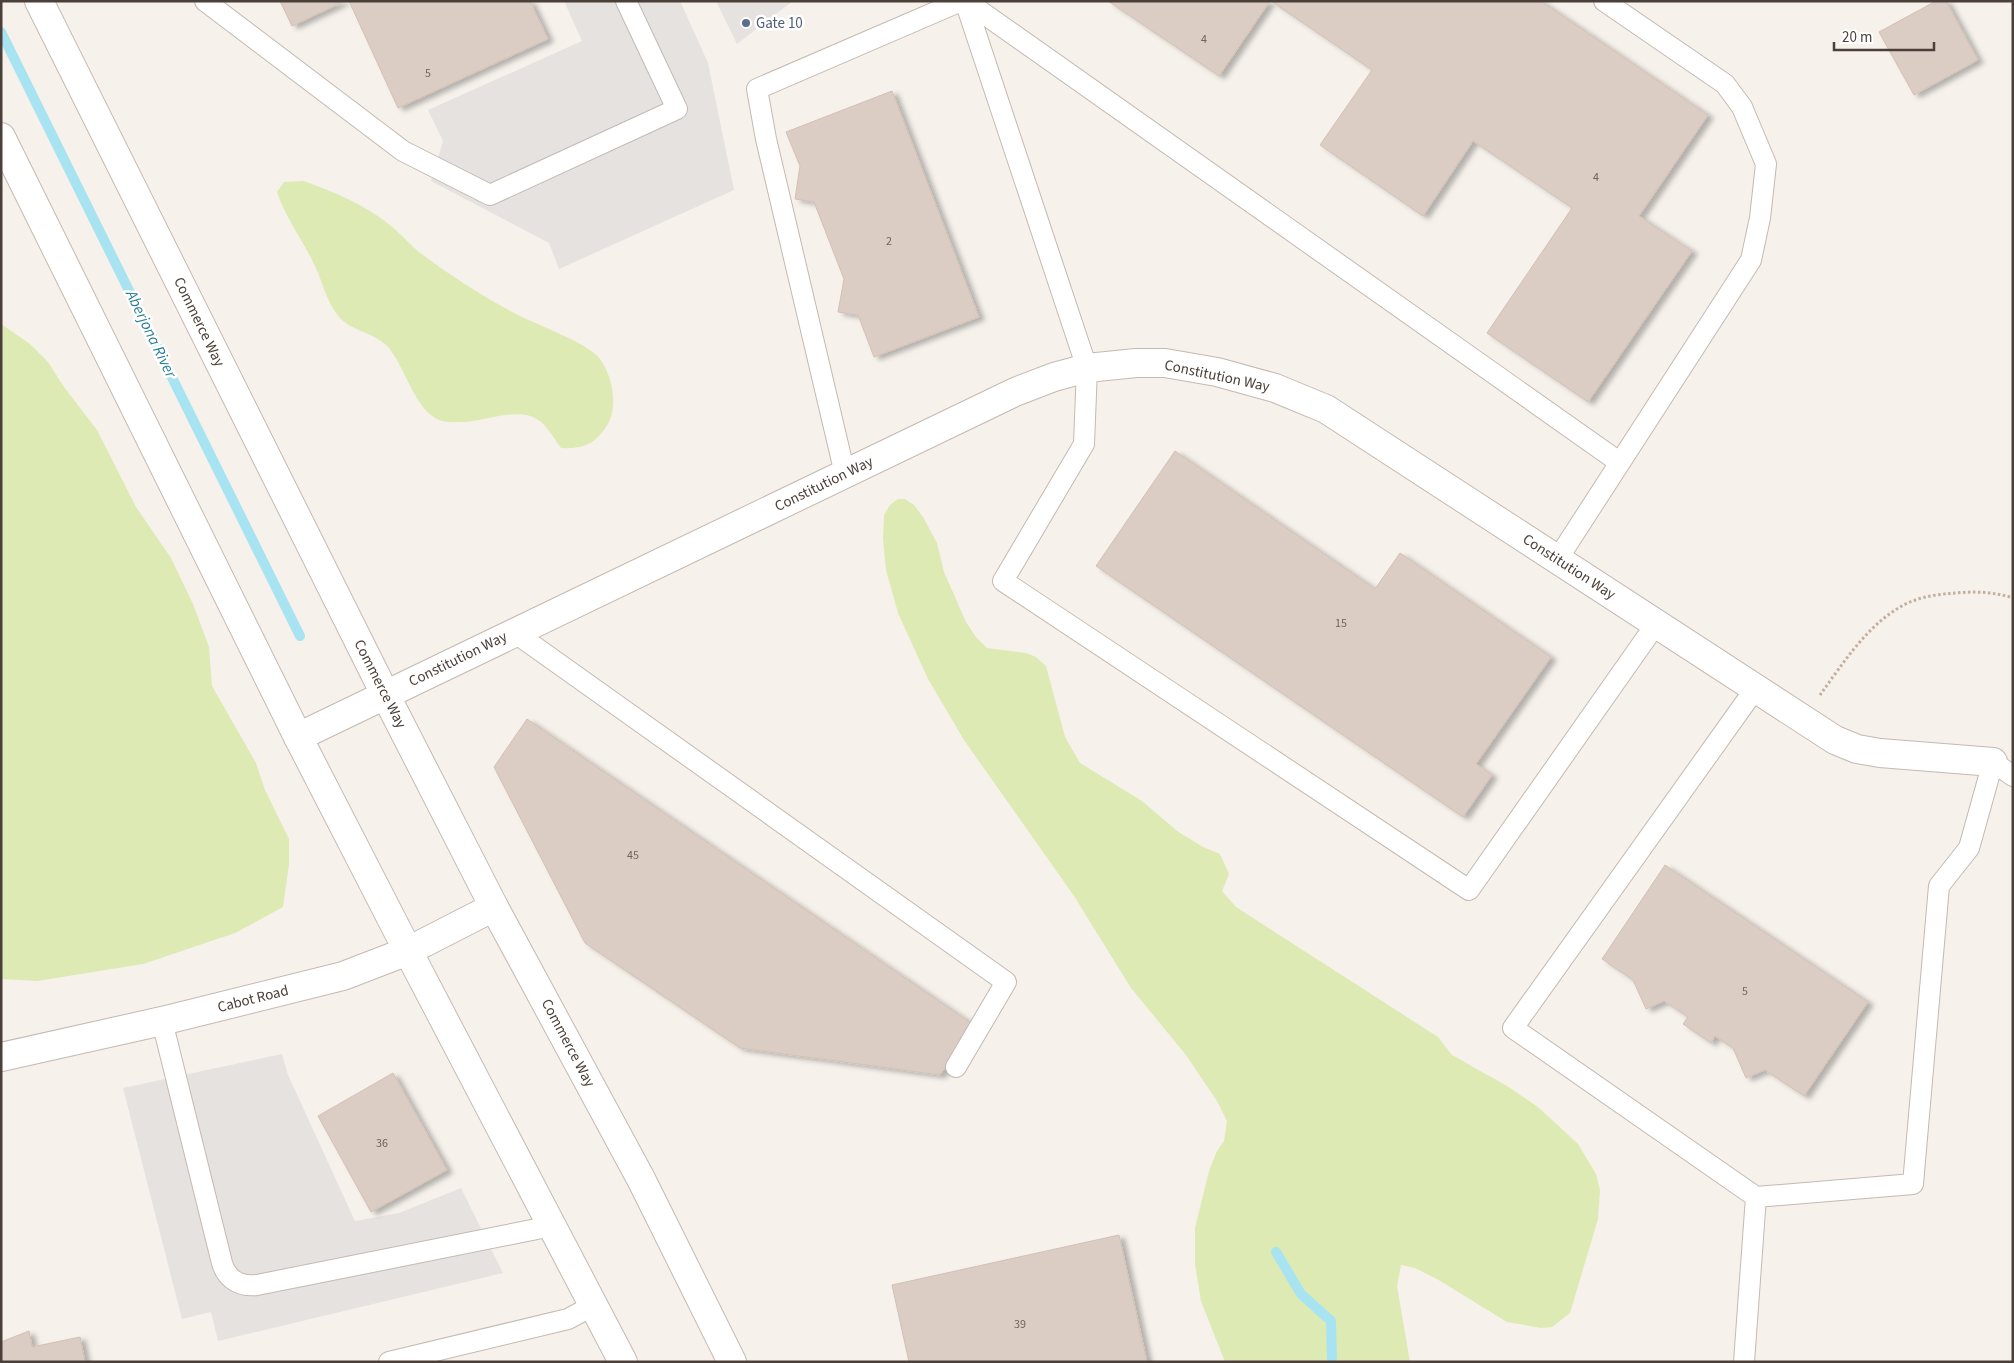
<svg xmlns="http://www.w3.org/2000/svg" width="2014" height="1363" viewBox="0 0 2014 1363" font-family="'Source Sans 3',sans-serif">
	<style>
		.green { fill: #ddeab4 }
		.parking { fill: #e5e2e0 }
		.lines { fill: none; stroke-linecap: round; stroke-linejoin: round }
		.stream { stroke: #a8e3f2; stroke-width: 10 }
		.building { fill: #dbcdc4; stroke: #d3c0b4; filter: url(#shadow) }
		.service-casing { stroke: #c5b9b1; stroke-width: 22 }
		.minor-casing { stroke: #c5b9b1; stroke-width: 30 }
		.tertiary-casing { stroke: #c5b9b1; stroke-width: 30 }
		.path { stroke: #c4af9f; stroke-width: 3; stroke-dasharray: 2.5 2.5; stroke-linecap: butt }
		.service { stroke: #fff; stroke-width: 20 }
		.minor { stroke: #fff; stroke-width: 28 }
		.tertiary { stroke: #fff; stroke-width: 28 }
		.service-dot { fill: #5c6f8a; stroke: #fff; stroke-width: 2 }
		.labels { text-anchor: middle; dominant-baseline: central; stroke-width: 5; stroke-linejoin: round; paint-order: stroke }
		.number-label { font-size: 12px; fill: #6f635c }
		.service-label { font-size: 15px; fill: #4e5e75; stroke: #fff; text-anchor: start }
		.street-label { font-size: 15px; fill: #4b4039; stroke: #fff }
		.water-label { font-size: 16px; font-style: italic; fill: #297f97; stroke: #fff }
	</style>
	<defs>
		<filter id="shadow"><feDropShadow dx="5.5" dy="3" stdDeviation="2.5" flood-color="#0004"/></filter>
	</defs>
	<rect width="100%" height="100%" fill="#f6f1eb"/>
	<path class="green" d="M304 181C334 192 366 205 391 226 401 234 409 244 419 252 449 275 481 295 514 313 534 324 589 343 600 359 613 377 619 409 606 427 594 445 582 449 561 448 555 440 548 428 540 421 520 405 484 422 462 422 455 422 446 423 439 420 414 409 406 368 388 347 376 333 351 331 339 317 327 303 323 283 315 266 303 240 286 219 277 192L284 182Z
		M1 324 30 344 48 362 64 387 97 430 136 507 171 558 193 604 209 647 212 686 256 763 265 790 289 839V864L283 907 235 933 143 964 37 981 1 979Z
		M898 499H905L914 505 923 517 937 543 944 572 966 622 976 637 987 648 1026 653 1036 657 1046 666 1065 737 1080 763 1142 801 1177 831 1203 847 1220 854 1229 874 1222 891 1236 907 1438 1037 1452 1055 1507 1086 1538 1107 1578 1144 1596 1174 1600 1190 1598 1219 1570 1313 1552 1327 1541 1328 1507 1322 1437 1279 1415 1268 1401 1265 1397 1286 1410 1362H1225L1201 1301 1195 1264V1228L1209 1171 1217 1151 1224 1141 1227 1121 1217 1101 1186 1055 1131 988 1074 896 964 740 928 679 898 613 886 570 883 539 884 515 890 505Z"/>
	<path class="parking" d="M564 1H680L708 63 734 190 559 269 549 243 431 181 443 141 428 110 582 41Z
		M716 1H793L737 44Z
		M282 1054 288 1075 355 1221 399 1213 461 1188 503 1273 218 1341 211 1312 182 1319 123 1088Z"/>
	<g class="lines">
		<path class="stream" d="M1 32 300 636
			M1276 1252 1301 1294 1331 1321 1332 1362"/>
	</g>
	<path class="building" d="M280 1H345L292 26Z
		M349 1H530L548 39 398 108Z
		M1108 1H1270L1219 76Z
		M1271 1H1541L1708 115 1639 216 1692 251 1588 402 1487 333 1572 208 1473 141 1423 216 1320 145 1372 70Z
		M1936 1H1946L1978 60 1914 95 1879 32Z
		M892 91 979 317 874 357 858 315 838 312 844 279 814 202 795 199 800 166 786 132Z
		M1175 451 1375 589 1400 553 1551 657 1476 764 1492 775 1463 817 1096 566Z
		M527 719 974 1025 940 1075 740 1048 585 943 494 767Z
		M1665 865 1868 1002 1804 1096 1765 1070 1746 1078 1733 1048 1715 1036 1711 1043 1683 1024 1688 1017 1664 1001 1646 1009 1633 980 1602 959Z
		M393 1073 447 1170 371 1212 318 1116Z
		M1119 1235 1147 1362H909L892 1285Z
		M29 1331 32 1347 80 1337 85 1362H1V1342Z"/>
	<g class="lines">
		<g class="service-casing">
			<path id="service" d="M205 1 403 151 490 195 677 109 626 1
				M965 1 1087 368 1084 444 1003 581 1469 890 1656 624
				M966 1 1619 462
				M845 474 766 139 757 89 961 1
				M1557 560 1751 260 1760 218 1766 164 1742 107 1725 84 1604 1
				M514 632 1006 982 956 1067
				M1755 689 1513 1028 1756 1197 1913 1184 1939 886 1969 848 1993 762 2013 776
				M162 1021 222 1263C227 1280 241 1287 257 1285L552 1226
				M389 1362 568 1319 594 1305
				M1744 1362 1756 1197"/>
		</g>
		<g class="minor-casing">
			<path id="minor" d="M298 737 1015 392 1054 377 1087 368 1136 363H1165L1217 372 1275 388 1326 409 1835 740 1857 749 1880 753 1993 762
				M1 1057 162 1021 343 976 408 951 494 907"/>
		</g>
		<g class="tertiary-casing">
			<path id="tertiary" d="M39 1 385 694 494 907 641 1179 732 1362
				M1 137 298 737 408 951 623 1362"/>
		</g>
		<path class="path" d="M1820 695C1844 662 1871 619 1910 602 1924 596 1941 594 1956 593 1975 591 1995 592 2013 598"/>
		<use href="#service" class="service"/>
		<use href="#minor" class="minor"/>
		<use href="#tertiary" class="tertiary"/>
	</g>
	<circle class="service-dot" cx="746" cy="23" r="5"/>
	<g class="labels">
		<g class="number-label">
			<text x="1204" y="39">4</text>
			<text x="428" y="73">5</text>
			<text x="1596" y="177">4</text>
			<text x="889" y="241">2</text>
			<text x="1341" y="623">15</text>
			<text x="633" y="855">45</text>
			<text x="1745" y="991">5</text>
			<text x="382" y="1143">36</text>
			<text x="1020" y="1324">39</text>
		</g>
		<g class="service-label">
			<text x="756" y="23">Gate 10</text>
		</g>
		<g class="street-label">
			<text transform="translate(199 322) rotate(64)">Commerce Way</text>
			<text transform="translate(1217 376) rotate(12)">Constitution Way</text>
			<text transform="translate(824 484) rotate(-26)">Constitution Way</text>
			<text transform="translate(1569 567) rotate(33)">Constitution Way</text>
			<text transform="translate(458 659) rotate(-26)">Constitution Way</text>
			<text transform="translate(380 684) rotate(63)">Commerce Way</text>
			<text transform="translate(253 999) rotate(-14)">Cabot Road</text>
			<text transform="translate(568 1043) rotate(62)">Commerce Way</text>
		</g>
		<g class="water-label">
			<text transform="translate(151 334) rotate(64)">Aberjona River</text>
		</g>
	</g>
	<rect width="2014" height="1363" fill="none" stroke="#4b4039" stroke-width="5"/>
	<path d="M1834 42v8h100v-8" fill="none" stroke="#4b4039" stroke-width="2.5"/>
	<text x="1842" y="42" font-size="15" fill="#4b4039" stroke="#ffffff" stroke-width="4" paint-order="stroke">20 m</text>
</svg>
